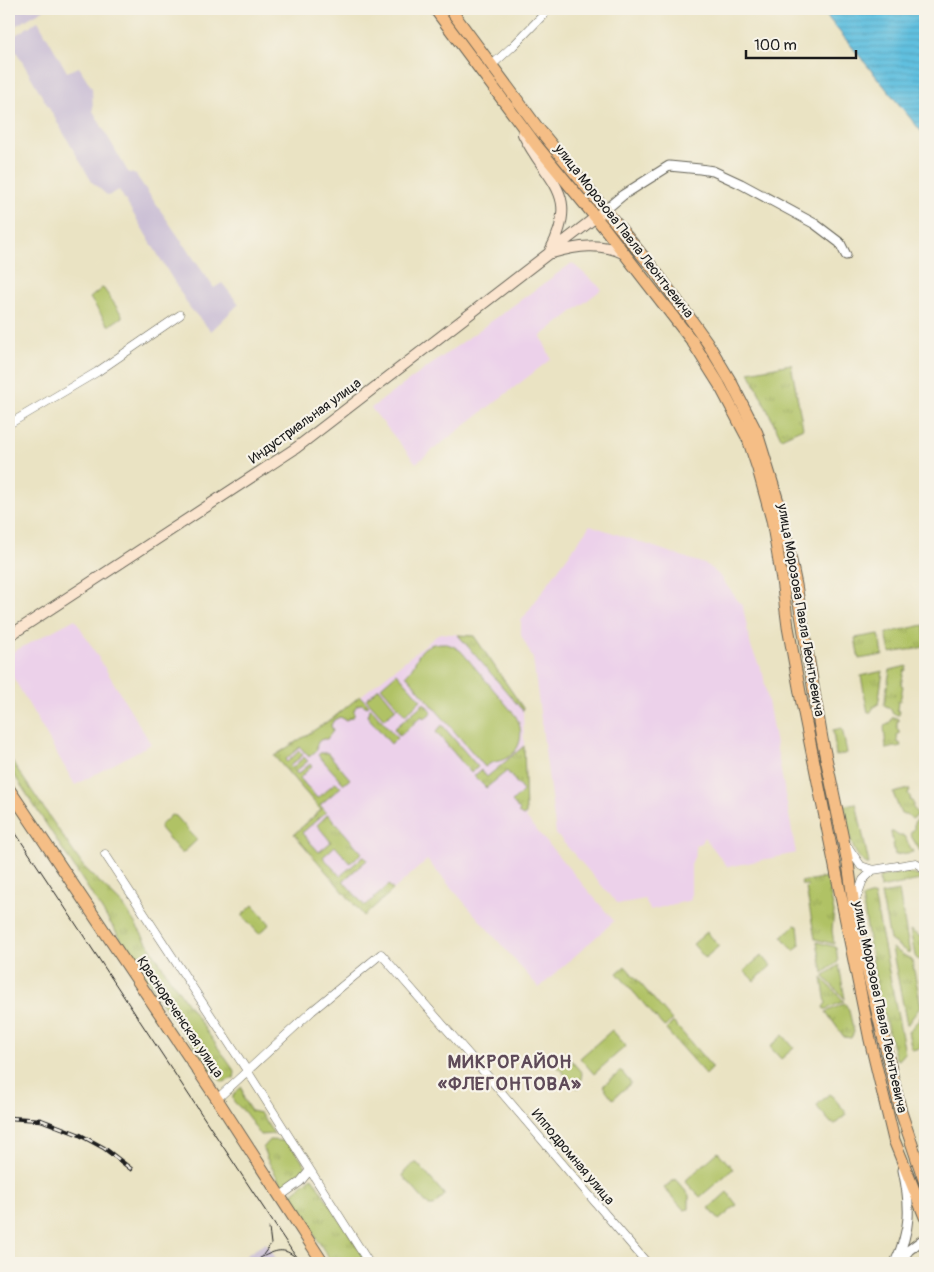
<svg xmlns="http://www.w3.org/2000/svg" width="934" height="1272" viewBox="0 0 934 1272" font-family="Pangolin,sans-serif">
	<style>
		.built { fill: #ecd1ea }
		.industrial { fill: #cbbfd5 }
		.grass { fill: url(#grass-tufts); stroke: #666f40 }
		.park { fill: #b0c265; stroke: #666f40 }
		.water { fill: url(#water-rules); stroke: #3e6e7e }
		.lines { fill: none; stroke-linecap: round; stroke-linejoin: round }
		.minor-casing { stroke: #646256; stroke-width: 9 }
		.tertiary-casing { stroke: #646256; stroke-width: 11 }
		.secondary-casing { stroke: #646256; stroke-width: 12 }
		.primary-casing { stroke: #646256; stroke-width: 13 }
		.minor { stroke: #fff; stroke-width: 8 }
		.tertiary { stroke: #fff; stroke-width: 9 }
		.secondary { stroke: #fbe5cf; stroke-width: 10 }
		.primary { stroke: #f5be86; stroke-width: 11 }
		.tram { stroke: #1c1c1c; stroke-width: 1 }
		.rail-casing { stroke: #1c1c1c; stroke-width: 4.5 }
		.rail { stroke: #f7f3e8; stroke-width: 2.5; stroke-dasharray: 8; stroke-linecap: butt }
		.labels { text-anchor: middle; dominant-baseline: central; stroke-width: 4.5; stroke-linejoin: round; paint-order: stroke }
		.street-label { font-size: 14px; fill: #1c1c1c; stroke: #f7f3e8 }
		.district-label { font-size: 19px; font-weight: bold; letter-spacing: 1px; fill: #5e4a58; stroke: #f7f3e8 }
	</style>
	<defs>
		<pattern id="grass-tufts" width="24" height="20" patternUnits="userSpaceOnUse" patternTransform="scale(1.25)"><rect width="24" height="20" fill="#b0c265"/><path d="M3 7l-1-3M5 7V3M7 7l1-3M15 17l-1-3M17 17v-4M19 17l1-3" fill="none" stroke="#97a657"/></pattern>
		<pattern id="water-rules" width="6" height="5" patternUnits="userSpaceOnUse" patternTransform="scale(1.25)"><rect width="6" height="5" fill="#61c0df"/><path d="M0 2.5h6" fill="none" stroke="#54a4bf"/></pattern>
	</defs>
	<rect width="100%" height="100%" fill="#f7f3e8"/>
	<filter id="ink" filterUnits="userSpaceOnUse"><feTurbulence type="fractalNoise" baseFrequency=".02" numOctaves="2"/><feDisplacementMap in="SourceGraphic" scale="10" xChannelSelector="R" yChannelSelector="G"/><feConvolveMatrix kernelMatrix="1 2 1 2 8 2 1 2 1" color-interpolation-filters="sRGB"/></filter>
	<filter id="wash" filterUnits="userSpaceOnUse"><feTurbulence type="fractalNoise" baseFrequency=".0096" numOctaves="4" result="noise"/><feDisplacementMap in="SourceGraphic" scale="20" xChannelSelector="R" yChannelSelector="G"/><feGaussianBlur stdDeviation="1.12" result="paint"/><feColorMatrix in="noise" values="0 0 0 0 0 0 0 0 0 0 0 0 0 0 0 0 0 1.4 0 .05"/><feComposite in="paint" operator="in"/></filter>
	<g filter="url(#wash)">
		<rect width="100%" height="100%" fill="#eae3c3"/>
		<path class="built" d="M572 263 602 289 541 336 551 359 416 463 371 408Z
			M590 525 707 565 718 574 743 607 751 647 763 674 796 853 728 867 704 837 701 843 695 845 696 853 691 864V900L650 910 645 899 618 904 556 834 533 659 521 635V621Z
			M75 619 151 744 75 785 9 670V654Z
			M440 633 474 636 523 708 526 818 614 921 539 988 427 860 364 916 294 834 321 810 274 756 333 718Z"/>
		<path class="industrial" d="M9 9H45L15 26 9 15Z
			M38 21 67 72 79 67 92 88 93 111 128 172 136 175 214 288 222 283 239 304 211 331 190 308 119 190 108 196 92 182 9 39Z
			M266 1243 279 1263H235L254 1250Z"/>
		<path class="grass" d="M791 364 803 428 781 438 749 372Z
			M924 625 925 647 890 653 886 633Z
			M879 634 883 655 859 659 855 638Z
			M458 635 474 636 523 708V711Z
			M907 666 906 670 904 671 901 685 903 686 900 701H898L897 711H900L899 715 893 714 890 708 884 705 890 670Z
			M883 671 878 705 874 707 870 713H868L861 676Z
			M360 696 369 705 367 707 362 704 357 705 354 710V716L346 720 340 717 334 720 331 725 333 731 327 739C320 738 315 743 317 750L309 757 300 747 285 760 287 762 299 751 303 755 290 766 292 768 304 757 308 761 295 772 298 774 310 764 312 766 300 778 317 798 336 782 341 787 320 805 326 812 302 833 319 852 331 842 317 825 328 814 362 853 350 863 335 846 323 857 340 876 364 856 367 860 343 881 365 906 389 885 393 890 364 916 294 834 321 810 274 756 333 718Z
			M424 703 432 712 424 719 422 716 400 736 394 729Z
			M371 708 397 738 391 744 367 716 369 710Z
			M893 717 899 719V721H897V730H899V734L897 735 898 743H900L901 746 886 749 884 726 889 724Z
			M442 725 478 767 471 773 436 732Z
			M842 728 847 753 836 756 833 730Z
			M524 746 526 814 523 816 518 813 520 811 512 802 523 791 507 771 486 788 474 776 481 770 487 777Z
			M320 753H328L350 779 344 784 318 755Z
			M9 757 83 866 124 906 167 974 235 1072 234 1078 223 1082C211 1073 205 1060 196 1047 191 1041 185 1035 180 1030L9 767Z
			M909 789 910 792 908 793 911 799 909 800 912 801 914 805 912 806 918 815 912 819 907 814H901L893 793Z
			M856 803 869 864H867C849 854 848 824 844 805Z
			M919 819 921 821 919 823 925 832V850L920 851 910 834 914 829V822Z
			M891 832H893L899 836H904L913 852 895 855Z
			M908 872 925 879 880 888 879 877Z
			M827 877 834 912 832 930 834 944 815 939 806 888 808 887V885H802L801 882Z
			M899 891 910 954 890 940 881 894Z
			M874 895 905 1053 899 1060 896 1059 878 993 862 898Z
			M795 925 798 926 800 945 794 951 782 937Z
			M910 930 925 940V961L917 959 915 956Z
			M817 942 836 947 838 962 823 973Z
			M892 948 912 960 921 1006 907 1025Z
			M839 965 845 999 823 976Z
			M625 966 672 1020 665 1027 663 1026 617 973Z
			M822 978 844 1001 827 1009H824L823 1007 826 1003Z
			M845 1003 849 1011 854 1032 851 1038 844 1037 826 1012Z
			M922 1016 923 1047 912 1050 908 1032Z
			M672 1023H674L712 1067V1069L706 1075 666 1030Z
			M242 1087 244 1100 251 1111 260 1113 274 1134 260 1135C255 1128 251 1120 246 1114 238 1103 223 1100 242 1087Z
			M270 1140 288 1141 307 1168 306 1172 287 1187 282 1186 267 1159 263 1148Z
			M312 1177 368 1263H332L292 1200 291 1194Z"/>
		<path class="park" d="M102 288 104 289 122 315V317L110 325H108L90 298Z
			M444 643 453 646 461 651 515 715C524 729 523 749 507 758 497 763 494 760 485 767L406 675C421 661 414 643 444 643Z
			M397 673 421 700 405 715 381 687Z
			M379 688 396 709 384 719 366 699Z
			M171 815 176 816 197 840 183 853H181L160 828V826Z
			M253 905 270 924 259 934 242 915Z
			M707 932 719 946 705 958 693 944Z
			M762 955 771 966 754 981 744 971Z
			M612 1030 626 1046 594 1074 580 1058Z
			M783 1035 794 1048 781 1059 770 1047Z
			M568 1057 582 1073 580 1087 577 1088 558 1067Z
			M621 1071 631 1083 613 1099 603 1086Z
			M829 1094 832 1096 845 1111 846 1115 835 1124 831 1123 818 1108 817 1105Z
			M718 1152 733 1169 700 1197 685 1181Z
			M417 1163 444 1194V1196L433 1206H429L403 1176V1174C406 1170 412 1163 417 1163Z
			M675 1179 689 1195V1209L684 1210 664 1188Z
			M727 1192 737 1205 719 1220 709 1208Z"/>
		<path class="water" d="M821 9H925V136Z"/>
	</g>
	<g filter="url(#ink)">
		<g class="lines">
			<g class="minor-casing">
				<path id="minor" d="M492 65 513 46 549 9
					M9 424 97 372 180 315
					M848 847 861 866 873 870 916 863 925 869
					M105 854 248 1072 369 1263
					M855 902 863 880 873 870
					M217 1099 312 1011 381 954 485 1073 647 1263
					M279 1197 300 1182 310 1170"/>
			</g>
			<g class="tertiary-casing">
				<path id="tertiary" d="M605 210 623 195 669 166 700 169 713 171 741 184 815 224 840 243 846 255
					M895 1263C911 1229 911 1207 903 1170
					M899 1263 909 1250 925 1238"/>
			</g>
			<g class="secondary-casing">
				<path id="secondary" d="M523 134C547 183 581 192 550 251
					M552 253C577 246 601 242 625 254
					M9 636 296 448 605 210"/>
			</g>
			<g class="primary-casing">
				<path id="primary" d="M435 9 537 146 606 230 692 341 719 384 748 439 758 469 772 520 782 580 788 627 801 698 870 1040 894 1140 925 1217
					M450 9 538 128 656 272 692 321 707 342 731 382 757 433 780 508 796 585 822 739 848 863 854 906 866 965 901 1112 925 1183
					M9 789 217 1099 323 1263"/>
			</g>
			<use href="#minor" class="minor"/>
			<use href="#tertiary" class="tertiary"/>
			<use href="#secondary" class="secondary"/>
			<use href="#primary" class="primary"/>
			<path class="tram" d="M9 823 300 1263
				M263 1255 271 1244 269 1228
				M260 1258C273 1252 282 1246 294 1256"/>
			<g class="rail-casing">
				<path id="rail" d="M9 1118 41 1120 80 1135 104 1148 131 1169"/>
			</g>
			<use href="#rail" class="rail"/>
		</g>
	</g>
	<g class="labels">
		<g class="street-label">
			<text transform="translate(624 231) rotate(52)">улица Морозова Павла Леонтьевича</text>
			<text transform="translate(305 421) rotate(-36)">Индустриальная улица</text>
			<text transform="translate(801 610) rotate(80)">улица Морозова Павла Леонтьевича</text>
			<text transform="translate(880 1007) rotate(78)">улица Морозова Павла Леонтьевича</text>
			<text transform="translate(180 1017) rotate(56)">Краснореченская улица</text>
			<text transform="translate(573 1157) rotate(50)">Ипподромная улица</text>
		</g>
		<g class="district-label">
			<text x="510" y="1062">МИКРОРАЙОН<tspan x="510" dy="22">«ФЛЕГОНТОВА»</tspan></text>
		</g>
	</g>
	<rect width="934" height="1272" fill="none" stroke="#f7f3e8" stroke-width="30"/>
	<path d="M746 50v8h110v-8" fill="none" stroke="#1c1c1c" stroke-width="2.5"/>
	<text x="754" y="50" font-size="15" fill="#1c1c1c" stroke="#f7f3e8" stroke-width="4" paint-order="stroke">100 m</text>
</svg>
